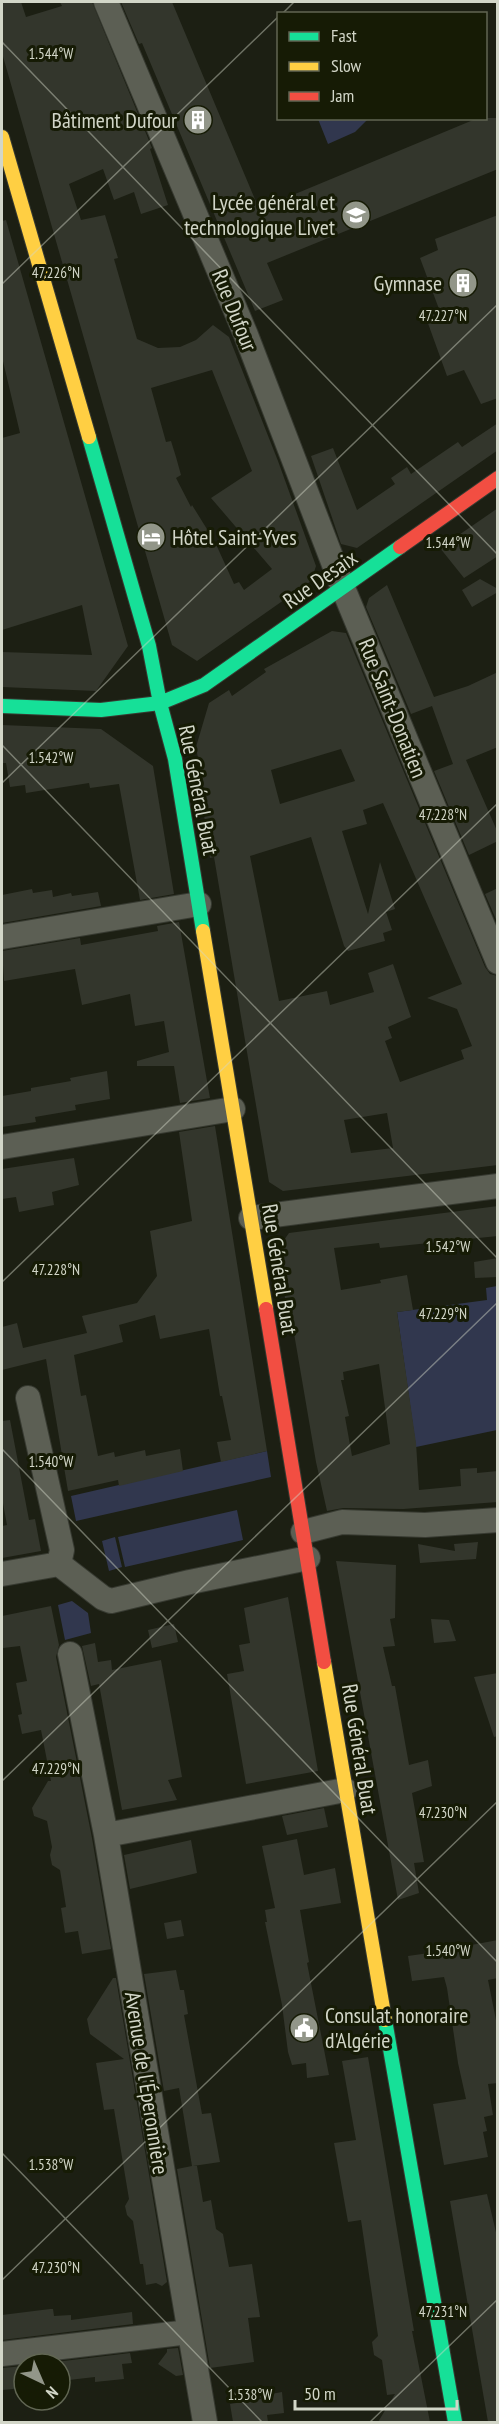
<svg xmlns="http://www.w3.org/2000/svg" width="499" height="2424" viewBox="0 0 499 2424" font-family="'PT Sans Narrow',sans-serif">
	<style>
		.green { fill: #31374e }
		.building { fill: #33362c; fill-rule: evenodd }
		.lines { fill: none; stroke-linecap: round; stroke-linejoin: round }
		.street-casing { stroke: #373a31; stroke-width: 26 }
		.fast-casing { stroke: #373a31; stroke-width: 16 }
		.slow-casing { stroke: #373a31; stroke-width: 16 }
		.jam-casing { stroke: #373a31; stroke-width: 16 }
		.street { stroke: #5c5f54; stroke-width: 24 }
		.fast { stroke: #16e098; stroke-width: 14 }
		.slow { stroke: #ffcf43; stroke-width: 14 }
		.jam { stroke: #f24e42; stroke-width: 14 }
		.ticks { fill: none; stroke: #d2d6c8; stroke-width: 1.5; stroke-opacity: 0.45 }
		.labels { text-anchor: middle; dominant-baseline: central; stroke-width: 6; stroke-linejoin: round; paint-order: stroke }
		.poi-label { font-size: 22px; fill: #d2d6c8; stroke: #161b05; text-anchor: end }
		.street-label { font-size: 22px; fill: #d2d6c8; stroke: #161b05 }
		.ticks-label { font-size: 15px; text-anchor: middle; fill: #d2d6c8; stroke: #161b05; stroke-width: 6; stroke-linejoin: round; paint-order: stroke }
	</style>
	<rect width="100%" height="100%" fill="#1c1f13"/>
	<path class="green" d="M318 119H368L355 132 328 144Z
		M497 1286V1430L416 1447 397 1312 487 1300 486 1288Z
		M267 1451 271 1477 76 1521 71 1496Z
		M237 1510 243 1540 125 1567 118 1537Z
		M115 1537 122 1567 109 1571 102 1541Z
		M72 1601 88 1613 91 1633 65 1640 58 1605Z"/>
	<path class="building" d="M2 2H21L26 17 62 6 60 2H92L152 148 150 149 168 205 141 214 134 192 114 200 103 169 69 184 81 220 105 215 118 258 114 259 137 339 158 348 180 347 196 340 213 325 229 337 278 461 316 566 311 581 197 661 172 645 2 53ZM212 370 252 471 211 498 272 569 244 590 239 582 234 584 215 542 192 505 191 507 176 478 181 475 176 457 171 441 166 442 151 388Z
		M121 2H172L259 209 478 118H498V169L267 263 283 300 255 311 142 43 139 44Z
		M498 215V398L481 404 464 370 447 376 425 315 439 309 420 258 438 250 435 239Z
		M6 220 128 646 96 691 2 687V652L92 655 82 605 2 630V438L20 433 2 357V221Z
		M498 423V450L357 548 341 544 311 456 333 448 357 510 395 484 391 478 407 467 411 474 458 442 462 447Z
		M498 508V556L464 578 440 548Z
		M480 579 498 589V592L472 607 462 590Z
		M387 585 434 697 468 686 498 672V747L466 760 498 833V841L469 855 434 771 453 764 432 706 411 714 366 607 369 598Z
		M332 631 346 633 485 967 490 974 498 976V1165L283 1191 269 1182 214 857 210 858 201 793 204 792 196 747 209 703 229 690 232 696 266 672 264 669ZM341 749 355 781 280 804 271 770ZM383 803 462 984 427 998 457 1009 472 1046 461 1050 464 1059 400 1082 385 1041 392 1038 388 1027 411 1017 393 964 368 973 374 992 330 1005 327 991 279 1001 250 856 311 837 344 946 348 951 385 941 383 933 392 930 386 912 395 909 380 862 368 914 342 831 367 824 363 810ZM387 1113 393 1148 351 1153 344 1120Z
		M2 725 101 729 153 766 174 894 140 900 119 784 90 788 89 783 26 793 25 785 10 787 6 763H2Z
		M498 888V924L485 894Z
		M32 889 33 893 52 890 53 897 71 893 72 896 98 892 101 906 2 923V895Z
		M179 922 210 1098 180 1103 174 1066H137V1061L169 1052 164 1021 135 1026 130 994 82 1005 75 969 4 981 2 951 80 938 81 945 158 931 157 926Z
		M107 1071 110 1099 75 1105 76 1110 35 1117 36 1122 2 1127V1096L31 1091V1088L71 1081 70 1078Z
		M215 1126 267 1451 221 1462 217 1442 231 1440 222 1396H220L209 1329 160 1339 155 1315 119 1325 123 1342 74 1355 81 1396 86 1395 98 1456 114 1452 115 1457 145 1450 146 1456 180 1449 183 1471 119 1486 118 1480 68 1491 46 1359 2 1370V1327L17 1323 23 1348 87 1333 82 1316 137 1303 157 1276 150 1231 192 1221 179 1132Z
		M74 1158 79 1185 52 1192 54 1205 19 1212 16 1197 2 1199V1169Z
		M498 1206V1236L380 1248 379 1243 334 1248 341 1290 381 1283 380 1280 407 1275 413 1310 397 1312 416 1443 419 1490 461 1486 460 1469 477 1468V1473L498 1471V1502L403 1509 343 1508 327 1511 316 1462 289 1304H286L279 1262H281L279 1247 289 1233ZM379 1364 390 1444 352 1456 345 1417 349 1416 341 1380H344L343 1372Z
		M498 1258V1277L475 1278 474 1262Z
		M10 1420 29 1520 35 1519 41 1551 2 1558V1526L7 1525 2 1498V1421Z
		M478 1542 476 1559 420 1563 418 1544 455 1551 454 1544Z
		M336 1561 396 1565 395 1618 390 1619 395 1646 383 1647 392 1686H395L409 1765 428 1760 432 1786 412 1793 424 1862 414 1863 419 1893 398 1900Z
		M288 1597 318 1771 246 1784 227 1674 244 1671 239 1645 250 1643 244 1608Z
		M51 1606 59 1645 56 1657 92 1838 111 1949 82 1954 78 1931 65 1933 61 1908 66 1907 60 1870 52 1865 50 1855 52 1847 47 1821 34 1816 32 1808 48 1781H51L41 1730 22 1734 18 1715 22 1714 16 1683 27 1681 20 1646 3 1648 2 1639V1616Z
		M431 1619 449 1620 456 1641 434 1643Z
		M174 1624 178 1642 152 1648 148 1630Z
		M95 1643 98 1662 111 1660 112 1670 161 1660 182 1777 168 1780 177 1800 122 1810 99 1684 91 1686 82 1646Z
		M498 1673V1736L494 1737 474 1677Z
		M324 1808 328 1827 287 1835 282 1816Z
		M297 1839 304 1875 335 1868 341 1903 300 1910 309 1962 307 1963 329 2075 307 2078 306 2063 292 2065 288 2052 282 2005 265 1922H267L265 1910 275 1908 262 1846Z
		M191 1840 197 1873 130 1889 124 1855Z
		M181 1920 184 1936 167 1939 164 1923Z
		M498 1940V1978L488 1980 498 2030V2083L488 2084 493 2115 484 2117 487 2131 483 2132 488 2157 444 2165 433 2104 466 2099 458 2063 447 1988 444 1977 412 1981 408 1956 436 1952 435 1948 454 1945 455 1948Z
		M176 1970 180 1990H184L188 2014 184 2015 202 2114 211 2113 220 2162 193 2166H197L203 2202 211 2200 216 2229 223 2234 229 2267 252 2264 260 2317 248 2318 254 2362 210 2368 177 2169 192 2166 179 2088 164 2091 144 1974Z
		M113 1978H116L167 2282 162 2286 156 2283 146 2285 143 2264H140L133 2221 127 2215 125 2206 129 2199 114 2109 104 2110 96 2063 124 2059 90 2034 87 2019Z
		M368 2057 414 2331H412L430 2422H378L395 2394 387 2395 382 2360 374 2355 372 2342 378 2336 361 2220 348 2222 334 2143 356 2140 342 2061Z
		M487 2194 498 2241V2421L488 2422 450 2201Z
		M50 2309H53L54 2316 71 2315V2320L132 2312 133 2324 2 2340V2315Z
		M178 2348 183 2375 176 2376 158 2364 167 2352V2349Z
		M130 2353 132 2363 122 2364 124 2379 95 2382V2377L60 2381V2364H39Z
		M24 2366V2388L2 2390V2368Z
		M282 2392 284 2413 267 2415 268 2422H233L230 2404 261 2399 260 2396Z"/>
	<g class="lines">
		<g class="street-casing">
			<path id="street" d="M106 2 246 335 343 588 498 962
				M2 937 199 904
				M2 1147 233 1109
				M251 1218 498 1186
				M28 1398 62 1550 59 1564
				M303 1532 342 1522 425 1525 498 1520
				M59 1564 103 1598 111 1601 190 1582 308 1558
				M2 1574 59 1564
				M70 1654 106 1835 205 2422
				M106 1835 345 1790
				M2 2354 189 2332"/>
		</g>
		<g class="fast-casing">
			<path id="fast" d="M89 437 149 646 160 703 175 759 203 931
				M2 706 101 710 160 703 204 685 400 547
				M385 2020 455 2422"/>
		</g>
		<g class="slow-casing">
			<path id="slow" d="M2 137 89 437
				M203 931 266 1309
				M324 1662 385 2020"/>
		</g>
		<g class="jam-casing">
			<path id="jam" d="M400 547 498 478
				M266 1309 324 1662"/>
		</g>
		<use href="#street" class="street"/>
		<use href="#fast" class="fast"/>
		<use href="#slow" class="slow"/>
		<use href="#jam" class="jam"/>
	</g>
	<path class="ticks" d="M282 14 294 2M2 42 498 555M2 284 278 17M2 745 498 1259M2 783 498 304M2 1282 498 803M2 1449 498 1963M2 1781 498 1302M2 2153 262 2422M2 2280 498 1801M370 2422 498 2299"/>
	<defs>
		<g id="building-disc" transform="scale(1.5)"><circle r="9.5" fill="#929689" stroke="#161b05"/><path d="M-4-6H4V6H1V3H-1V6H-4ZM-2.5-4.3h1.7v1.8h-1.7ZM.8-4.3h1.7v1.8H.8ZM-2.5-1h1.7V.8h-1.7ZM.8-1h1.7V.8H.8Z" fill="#fff"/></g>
		<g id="school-disc" transform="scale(1.5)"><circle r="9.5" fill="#929689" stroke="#161b05"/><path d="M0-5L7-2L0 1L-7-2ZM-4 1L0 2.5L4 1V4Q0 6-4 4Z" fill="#fff"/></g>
		<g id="hotel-disc" transform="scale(1.5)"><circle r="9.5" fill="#929689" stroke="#161b05"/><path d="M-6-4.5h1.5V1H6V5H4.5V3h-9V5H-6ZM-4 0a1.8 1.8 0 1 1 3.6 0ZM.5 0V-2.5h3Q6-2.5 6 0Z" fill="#fff"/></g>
		<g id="civic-disc" transform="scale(1.5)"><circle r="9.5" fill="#929689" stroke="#161b05"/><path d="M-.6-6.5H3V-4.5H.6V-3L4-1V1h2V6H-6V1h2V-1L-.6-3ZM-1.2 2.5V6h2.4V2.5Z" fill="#fff"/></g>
	</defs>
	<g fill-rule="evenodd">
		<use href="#building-disc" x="198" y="120"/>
		<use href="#school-disc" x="356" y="215"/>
		<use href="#building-disc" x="463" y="283"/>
		<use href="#hotel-disc" x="151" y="537"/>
		<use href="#civic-disc" x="304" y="2028"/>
	</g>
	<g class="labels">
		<g class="poi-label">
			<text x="177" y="120">Bâtiment Dufour</text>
			<text x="335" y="202">Lycée général et<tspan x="335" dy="25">technologique Livet</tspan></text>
			<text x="442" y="283">Gymnase</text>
			<text x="172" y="537" text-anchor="start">Hôtel Saint-Yves</text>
			<text x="325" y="2015" text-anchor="start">Consulat honoraire<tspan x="325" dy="25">d'Algérie</tspan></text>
		</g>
		<g class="street-label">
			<text transform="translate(235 310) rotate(68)">Rue Dufour</text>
			<text transform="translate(320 579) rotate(-35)">Rue Desaix</text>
			<text transform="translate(393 708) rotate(68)">Rue Saint-Donatien</text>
			<text transform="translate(199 790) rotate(79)">Rue Général Buat</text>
			<text transform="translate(280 1269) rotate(81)">Rue Général Buat</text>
			<text transform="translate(360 1749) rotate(81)">Rue Général Buat</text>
			<text transform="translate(147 2083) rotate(81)">Avenue de l'Éperonnière</text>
		</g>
	</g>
	<g class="ticks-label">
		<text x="51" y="59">1.544°W</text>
		<text x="56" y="278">47.226°N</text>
		<text x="443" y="321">47.227°N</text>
		<text x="448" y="548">1.544°W</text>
		<text x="51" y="763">1.542°W</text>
		<text x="443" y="820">47.228°N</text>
		<text x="448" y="1252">1.542°W</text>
		<text x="56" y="1275">47.228°N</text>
		<text x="443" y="1319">47.229°N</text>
		<text x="51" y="1467">1.540°W</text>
		<text x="56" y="1774">47.229°N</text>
		<text x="443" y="1818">47.230°N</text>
		<text x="448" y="1956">1.540°W</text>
		<text x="51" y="2170">1.538°W</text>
		<text x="56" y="2273">47.230°N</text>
		<text x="443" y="2317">47.231°N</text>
		<text x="250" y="2400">1.538°W</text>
	</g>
	<rect width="499" height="2424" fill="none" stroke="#d2d6c8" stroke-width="6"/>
	<rect x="277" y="12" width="210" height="108" fill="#161b05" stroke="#616653" stroke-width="1.5"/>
	<rect x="289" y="32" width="30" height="9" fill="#16e098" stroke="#616653" stroke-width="1.5"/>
	<text x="331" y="42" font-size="18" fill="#d2d6c8">Fast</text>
	<rect x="289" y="62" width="30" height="9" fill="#ffcf43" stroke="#616653" stroke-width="1.5"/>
	<text x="331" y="72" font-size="18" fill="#d2d6c8">Slow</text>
	<rect x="289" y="92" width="30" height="9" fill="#f24e42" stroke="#616653" stroke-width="1.5"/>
	<text x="331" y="102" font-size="18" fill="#d2d6c8">Jam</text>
	<g transform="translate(42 2382) rotate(136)"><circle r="28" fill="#161b05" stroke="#616653" stroke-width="1.5"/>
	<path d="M0-4.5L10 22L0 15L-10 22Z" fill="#929689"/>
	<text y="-9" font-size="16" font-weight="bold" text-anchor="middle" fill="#d2d6c8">N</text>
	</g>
	<path d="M295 2400v9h162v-9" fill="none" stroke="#d2d6c8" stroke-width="3"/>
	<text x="304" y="2400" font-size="18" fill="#d2d6c8" stroke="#161b05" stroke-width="4.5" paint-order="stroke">50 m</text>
</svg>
